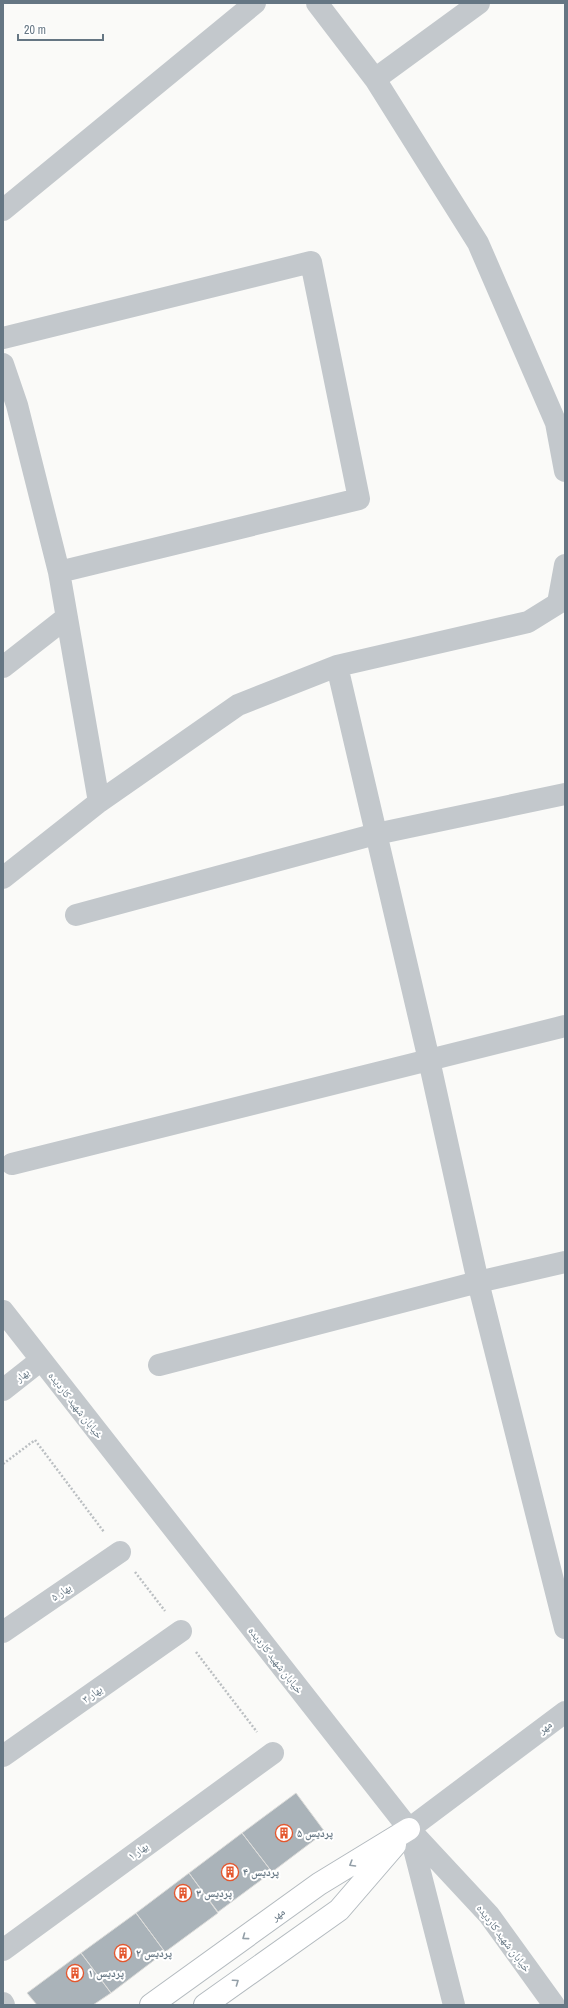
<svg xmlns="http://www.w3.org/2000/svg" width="568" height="2008" viewBox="0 0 568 2008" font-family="'Archivo Narrow','Noto Naskh Arabic',sans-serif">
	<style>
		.building { fill: #aab3b9; stroke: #dcdcda }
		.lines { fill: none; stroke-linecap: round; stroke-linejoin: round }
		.secondary-casing { stroke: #b3babf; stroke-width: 24 }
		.path { stroke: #bbbfc2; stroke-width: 2.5; stroke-dasharray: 2 2; stroke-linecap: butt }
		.street { stroke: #c3c8cc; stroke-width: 22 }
		.secondary { stroke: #fff; stroke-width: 22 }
		.oneway { stroke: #939fa8 }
		.labels { text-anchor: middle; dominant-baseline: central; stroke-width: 4; stroke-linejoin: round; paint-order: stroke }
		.street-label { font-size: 11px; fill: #657683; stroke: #fff }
		.poi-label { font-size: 11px; font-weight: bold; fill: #657683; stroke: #fff; text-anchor: start }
	</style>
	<rect width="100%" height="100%" fill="#fafaf8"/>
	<path class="building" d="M296 1793 325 1832 272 1872 242 1833Z
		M242 1833 272 1872 218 1912 189 1873Z
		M189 1873 218 1913 165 1952 136 1913Z
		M136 1913 165 1952 111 1993 81 1953Z
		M81 1953 111 1993 93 2005H37L27 1993Z"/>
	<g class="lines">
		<g class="secondary-casing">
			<path id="secondary" d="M151 2005 319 1884 409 1829
				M205 2005 339 1910 395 1845"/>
		</g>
		<path class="path" d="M3 1464 35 1440 104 1532
			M135 1572 165 1611
			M196 1652 257 1732"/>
		<path class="street" d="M317 3 375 79 478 243 556 423 565 471
			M375 79 479 3
			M3 210 255 3
			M3 338 311 262 359 499 59 572
			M3 364 17 405 59 572 99 802
			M558 603 565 565
			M337 666 429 1060 478 1282 565 1628
			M3 667 67 617
			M3 878 99 802 238 705 337 666 528 622 565 599
			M76 915 376 834 565 794
			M12 1164 565 1026
			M3 1311 409 1829 489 1915 554 2005
			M159 1365 478 1282 565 1262
			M3 1390 41 1360
			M3 1632 120 1552
			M3 1756 181 1631
			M3 1950 273 1753
			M3 2003 4 2005
			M454 2005 409 1829 565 1712"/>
		<use href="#secondary" class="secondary"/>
	</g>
	<defs><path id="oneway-chevron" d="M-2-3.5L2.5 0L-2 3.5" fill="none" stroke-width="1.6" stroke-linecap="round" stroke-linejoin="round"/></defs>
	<g class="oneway">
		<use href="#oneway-chevron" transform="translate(352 1864) rotate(149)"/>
		<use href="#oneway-chevron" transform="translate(245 1937) rotate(144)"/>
		<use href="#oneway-chevron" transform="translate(236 1982) rotate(-35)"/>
	</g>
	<defs>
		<g id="building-ring" transform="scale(0.9)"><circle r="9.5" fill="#fff" stroke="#e4572e" stroke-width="1.5"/><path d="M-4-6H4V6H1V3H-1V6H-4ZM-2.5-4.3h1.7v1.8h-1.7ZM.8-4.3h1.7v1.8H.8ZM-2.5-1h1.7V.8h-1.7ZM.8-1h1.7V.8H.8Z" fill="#e4572e"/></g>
	</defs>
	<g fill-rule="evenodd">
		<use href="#building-ring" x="284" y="1833"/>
		<use href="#building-ring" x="230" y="1872"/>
		<use href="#building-ring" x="183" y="1893"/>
		<use href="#building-ring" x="123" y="1953"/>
		<use href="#building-ring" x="75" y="1973"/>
	</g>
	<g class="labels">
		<g class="street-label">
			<text transform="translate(22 1375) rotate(-39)">بهار</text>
			<text transform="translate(76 1405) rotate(52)">خیابان شهید کاردیده</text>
			<text transform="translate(61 1592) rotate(-34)">بهار ۵</text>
			<text transform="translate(276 1660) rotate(52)">خیابان شهید کاردیده</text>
			<text transform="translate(92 1694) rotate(-35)">بهار ۳</text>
			<text transform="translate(545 1727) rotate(-37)">مهر</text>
			<text transform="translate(138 1851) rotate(-36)">بهار ۱</text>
			<text transform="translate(278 1914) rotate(-36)">مهر</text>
			<text transform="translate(504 1938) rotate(53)">خیابان شهید کاردیده</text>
		</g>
		<g class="poi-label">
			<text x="297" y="1833">پردیس ۵</text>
			<text x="243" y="1872">پردیس ۴</text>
			<text x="196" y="1893">پردیس ۳</text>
			<text x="136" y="1953">پردیس ۲</text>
			<text x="88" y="1973">پردیس ۱</text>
		</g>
	</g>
	<rect width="568" height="2008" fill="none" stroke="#657683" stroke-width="8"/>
	<path d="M18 34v6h85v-6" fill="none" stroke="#657683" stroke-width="2"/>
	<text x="24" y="34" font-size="12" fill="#657683" stroke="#ffffff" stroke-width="3" paint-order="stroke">20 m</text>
</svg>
